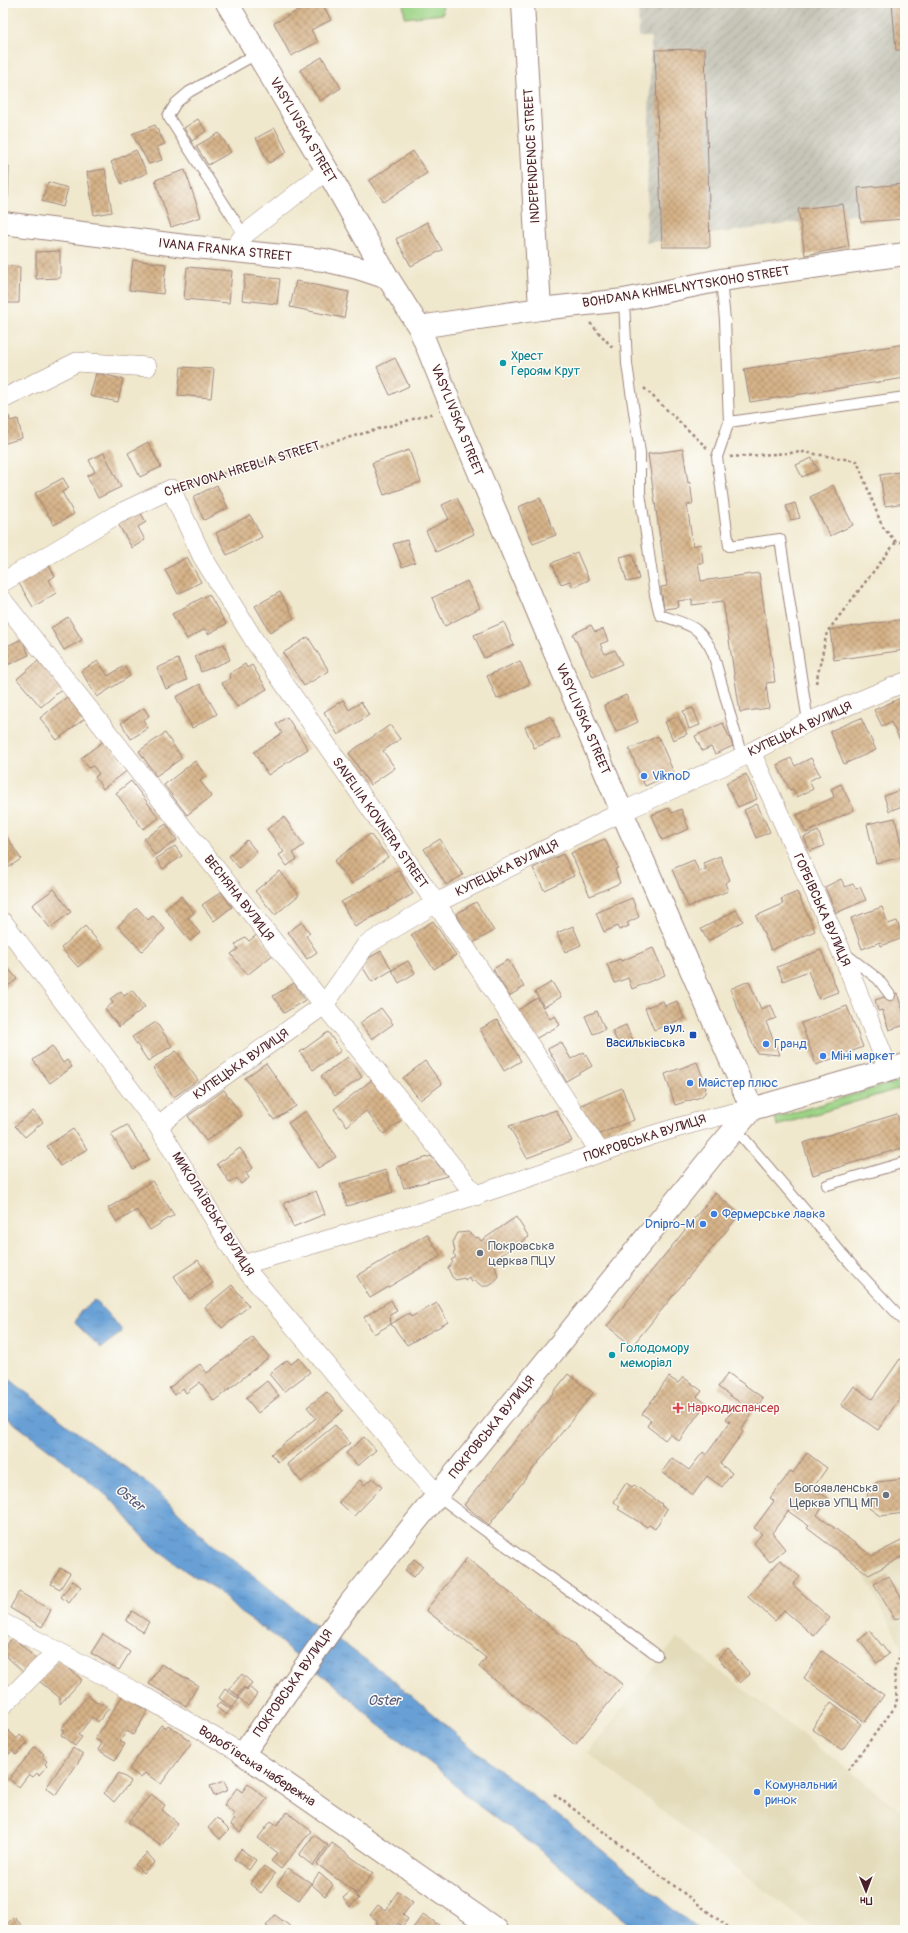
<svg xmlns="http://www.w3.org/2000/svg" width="908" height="1933" viewBox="0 0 908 1933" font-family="Pangolin,sans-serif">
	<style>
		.built { fill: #e3dbba }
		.industrial { fill: url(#industrial-furrows) }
		.grass { fill: url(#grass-tufts); stroke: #737958 }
		.park { fill: #9cd385; stroke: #737958 }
		.water { fill: url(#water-ripples); stroke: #586080 }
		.building { fill: url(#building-cross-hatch) }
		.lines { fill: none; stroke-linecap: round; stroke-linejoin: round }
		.lane-casing { stroke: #9d847c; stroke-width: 12 }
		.street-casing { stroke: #9d847c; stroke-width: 20 }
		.secondary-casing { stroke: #9d847c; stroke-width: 24 }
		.path { stroke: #9d847c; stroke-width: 2.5; stroke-dasharray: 3 3; stroke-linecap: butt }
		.lane { stroke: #fff; stroke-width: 10 }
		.street { stroke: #fff; stroke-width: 19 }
		.secondary { stroke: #fff; stroke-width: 22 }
		.culture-dot { fill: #0f9aa8; stroke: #fdfcf7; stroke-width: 1.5 }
		.shop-dot { fill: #3f7fe0; stroke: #fdfcf7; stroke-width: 1.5 }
		.transit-dot { fill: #1a4fb4; stroke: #fdfcf7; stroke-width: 1.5 }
		.worship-dot { fill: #6b7280; stroke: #fdfcf7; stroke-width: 1.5 }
		.health-dot { fill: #e0444e; stroke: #fdfcf7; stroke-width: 1.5 }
		.labels { text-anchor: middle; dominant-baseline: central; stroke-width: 3; stroke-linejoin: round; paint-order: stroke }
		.street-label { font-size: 13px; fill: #4a1f2b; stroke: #fdfcf7 }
		.culture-label { font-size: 13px; fill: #0d838f; stroke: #fdfcf7; text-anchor: start }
		.shop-label { font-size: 13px; fill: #366cbe; stroke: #fdfcf7; text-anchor: start }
		.transit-label { font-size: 13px; fill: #164399; stroke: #fdfcf7; text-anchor: end }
		.worship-label { font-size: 13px; fill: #5b616d; stroke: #fdfcf7; text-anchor: start }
		.health-label { font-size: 13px; fill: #be3a42; stroke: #fdfcf7; text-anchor: start }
		.water-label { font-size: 14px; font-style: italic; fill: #575978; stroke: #fdfcf7 }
	</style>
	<defs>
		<pattern id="industrial-furrows" width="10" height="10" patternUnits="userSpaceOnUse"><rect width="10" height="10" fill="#c6c5b8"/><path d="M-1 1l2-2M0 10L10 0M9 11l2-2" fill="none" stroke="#aca99e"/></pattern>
		<pattern id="grass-tufts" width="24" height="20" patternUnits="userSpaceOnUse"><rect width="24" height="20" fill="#9cd385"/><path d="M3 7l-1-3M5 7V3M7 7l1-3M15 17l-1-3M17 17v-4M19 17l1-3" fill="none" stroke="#88b573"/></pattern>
		<pattern id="water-ripples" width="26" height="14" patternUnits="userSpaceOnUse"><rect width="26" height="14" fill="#67a0d6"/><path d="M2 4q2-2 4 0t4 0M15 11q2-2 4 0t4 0" fill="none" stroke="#5782ae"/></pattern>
		<pattern id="building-cross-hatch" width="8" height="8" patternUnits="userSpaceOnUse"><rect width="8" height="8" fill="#d5b287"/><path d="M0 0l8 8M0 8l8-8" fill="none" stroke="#af906f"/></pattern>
	</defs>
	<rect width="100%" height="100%" fill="#fdfcf7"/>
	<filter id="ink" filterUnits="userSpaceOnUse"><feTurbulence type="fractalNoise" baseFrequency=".025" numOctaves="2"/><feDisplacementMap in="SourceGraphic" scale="8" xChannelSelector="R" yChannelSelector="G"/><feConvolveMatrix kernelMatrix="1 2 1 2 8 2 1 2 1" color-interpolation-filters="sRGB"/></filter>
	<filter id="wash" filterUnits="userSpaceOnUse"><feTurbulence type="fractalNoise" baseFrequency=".012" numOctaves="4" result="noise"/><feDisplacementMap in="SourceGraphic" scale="16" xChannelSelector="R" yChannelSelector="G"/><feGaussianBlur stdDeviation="0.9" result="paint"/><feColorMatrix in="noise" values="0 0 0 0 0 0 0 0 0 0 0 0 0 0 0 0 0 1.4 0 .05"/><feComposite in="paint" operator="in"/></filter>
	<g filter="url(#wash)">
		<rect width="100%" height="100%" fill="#f0e8cd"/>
		<path class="built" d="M905 1537V1653L865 1577 870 1555Z
			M677 1638 905 1814V1930H816L588 1753Z"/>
		<path class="industrial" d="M638 3H905V208L646 243 651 37H639Z"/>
		<path class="grass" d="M902 1080 904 1087 777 1126 775 1118Z"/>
		<path class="park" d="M403 3H442L443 14 405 18Z"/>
		<path class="water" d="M95 1300 121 1329 122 1332 101 1348 75 1323 80 1312Z
			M3 1374 71 1428 154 1488 210 1543 247 1570 311 1623 347 1646 393 1680 479 1754 592 1842 699 1930H637L535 1846 466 1796 441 1771 378 1724 334 1684 291 1651 272 1634 239 1612 215 1588 187 1572 158 1550 146 1540 112 1500 70 1465 3 1415Z"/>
		<g id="blocks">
			<path class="building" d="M313 3H322L331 20 311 30 318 42 291 56 274 23Z
				M892 3H905V50H896Z
				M705 49 710 247H662L655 50Z
				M322 57 341 88 320 101 300 70Z
				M198 119 206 131 192 141 184 128Z
				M155 125 165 144 157 147 162 160 149 164 132 134Z
				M275 128 287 152 269 163 256 138Z
				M219 133 231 152 208 165 196 146Z
				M136 150 147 173 122 184 111 162Z
				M413 151 427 173 384 202 369 181Z
				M3 166H9L8 198H3Z
				M105 169 112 212 94 215 87 172Z
				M185 170 201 217 171 227 155 180Z
				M48 182 68 188 63 207 42 201Z
				M905 184V219L861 222 858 188Z
				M843 204 849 247 805 255 798 209Z
				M427 222 442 250 411 266 396 239Z
				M60 251V278L36 279V252Z
				M133 260 166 264 163 294 129 290Z
				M3 266 20 267 19 303H3Z
				M187 267 232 271 229 303 184 299Z
				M245 275 280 279 277 304 242 300Z
				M296 281 349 292 344 318 290 307Z
				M905 344V378L750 402 744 369Z
				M395 358 409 386 390 395 377 367Z
				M181 367 214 369 211 398 178 395Z
				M96 373 123 379 118 402 90 396Z
				M9 416 10 421 18 419 22 438 3 444V417Z
				M148 442 161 467 140 477 128 453Z
				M683 449 688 483 690 482 693 504 687 505 693 546 701 544 703 563H698L701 581 759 573 775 682 766 683 769 708 740 712 723 601 692 605V599L678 601 679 607 664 609 661 587 667 586 648 454Z
				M409 450 421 482 384 495 372 463Z
				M104 453 121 487 98 498 87 476 95 472 89 460Z
				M812 458 818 470 802 477 796 465Z
				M905 471V503L885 506 880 475Z
				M63 478 69 488 62 492 74 514 54 525 35 493Z
				M217 485 228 508 204 520 193 497Z
				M833 485 853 525 830 536 810 497Z
				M457 498 474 534 436 552 426 531 449 519 442 505Z
				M540 498 556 535 533 544 518 507Z
				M795 503 800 518 791 520 786 506Z
				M139 510 146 522 138 527 145 540 132 548 117 522Z
				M250 515 262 537 227 555 216 533Z
				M407 540 415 562 402 567 393 544Z
				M577 552 589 580 573 587 570 581 561 584 552 563Z
				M632 554 639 579 627 582 620 557Z
				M187 557 201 582 178 594 165 570Z
				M47 562 55 576 49 580 56 593 33 607 17 580Z
				M467 581 480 608 445 626 432 598Z
				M280 592 294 618 270 632 255 606Z
				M209 594 226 624 208 634 205 629 187 639 172 614Z
				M68 617 82 640 64 650 51 628Z
				M905 619V650L834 660 830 630Z
				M504 622 514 645 484 658 474 635Z
				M591 625 595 632 603 629 608 641 600 644 605 654 615 650 622 664 593 677 573 634Z
				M308 637 329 671 304 686 283 653Z
				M22 639 29 655 3 667V648Z
				M224 644 230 660 201 672 195 656Z
				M178 659 187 680 166 689 157 668Z
				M38 661 62 689 41 707 17 679Z
				M98 661 108 676 124 666 130 676 97 697 81 671Z
				M520 661 530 684 497 699 487 676Z
				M245 664 247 668 252 665 267 689 237 707 222 683 231 678 229 674Z
				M200 684 217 714 192 728 176 697Z
				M626 695 638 722 616 732 604 705Z
				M905 696V738L900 740 891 722 882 726 874 710Z
				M67 697 84 719 57 740 40 718Z
				M343 700 349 710 361 702 369 715 338 735 324 712Z
				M144 708 149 716 143 720 148 728 131 739 121 723Z
				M693 708 700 725 689 729 683 711Z
				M551 716 560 737 534 748 525 727Z
				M678 716 687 734 673 740 665 722Z
				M287 717 308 749 268 775 254 752 282 733 276 724Z
				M861 718 876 750 844 764 830 731Z
				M723 723 733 746 715 754 711 747 702 751 695 736Z
				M390 725 400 739 383 751 395 768 370 785 349 753Z
				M165 733 182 758 156 776 139 751Z
				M658 736 674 773 645 786 629 749Z
				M105 740 128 770 103 789 95 777 99 774 93 766 89 768 81 758Z
				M791 758 795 766 811 758 820 775 809 781 813 789 797 797 793 789 790 790 777 765Z
				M195 761 206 776 200 781 212 796 187 815 164 785Z
				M746 774 757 799 738 807 726 783Z
				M131 781 159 818 143 829 116 793Z
				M841 784 854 810 806 833 797 815 834 797 831 789Z
				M905 788V805L889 811 884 796Z
				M757 804 770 832 756 838 744 810Z
				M669 808 672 813 681 809 689 829 662 840 652 815Z
				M284 817 304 845 293 853 297 859 287 866 279 855 284 852 267 829Z
				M895 818 904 857 876 863 867 824Z
				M166 824 177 840 155 855 144 839Z
				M3 831 21 859 3 871Z
				M818 831 824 846 810 851 804 837Z
				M370 834 388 857 352 884 334 861Z
				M440 839 463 875 446 885 424 849Z
				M605 839 618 868 615 869 620 883 590 896 571 853Z
				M247 840 257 852 239 868 229 856Z
				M175 846 182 856 163 869 156 859Z
				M563 854 574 876 544 890 533 868Z
				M720 856 730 880 725 883 728 891 688 907 672 869 694 860 699 872 706 869 703 863Z
				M399 870 413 894 355 927 341 902Z
				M280 871 299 895 275 915 255 891Z
				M841 879 845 887 853 884 856 889 860 887 866 900 836 913 825 887Z
				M54 889 71 912 50 928 32 905Z
				M221 892 232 907 214 921 202 905Z
				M797 892 815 931 771 950 756 916 783 904 781 899Z
				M181 896 194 913 188 918 200 933 190 941 165 909Z
				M632 898 639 917 627 923 629 926 619 930 618 926 604 932 596 913Z
				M476 902 494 931 473 943 456 914Z
				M882 907 888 924 897 921 903 938 881 946 880 942 862 949 851 918Z
				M137 908 148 920 153 916 165 929 142 951 118 926Z
				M736 910 743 921 708 941 701 929Z
				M433 921 456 955 434 969 411 935Z
				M302 922 310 933 306 936 317 952 307 959 288 932Z
				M85 926 102 946 78 967 61 948Z
				M573 926 581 945 565 952 557 933Z
				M258 934 274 954 247 975 231 954 238 949 235 945 245 937 249 941Z
				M653 948 665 975 632 989 628 978 615 983 607 964 620 959 621 961Z
				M821 950 838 992 819 999 808 971 783 981 777 967Z
				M381 951 392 970 372 982 360 963Z
				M508 960 524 987 509 996 493 969Z
				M408 961 415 973 399 983 392 970Z
				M3 962 17 979 3 990Z
				M749 981 761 1009 771 1005 776 1018 766 1022 780 1055 757 1053 747 1031 730 989Z
				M552 982 561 997 544 1007 535 992Z
				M294 983 305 1000 284 1013 273 996Z
				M132 990 145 1007 119 1027 105 1009 113 1003 110 999 121 991 124 996Z
				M897 993 905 1017V1025L889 1030 882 1010 878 1011 875 1000Z
				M537 998 550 1019 555 1016 560 1025 535 1039 518 1010Z
				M663 1001 665 1006 677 1001 684 1018 654 1030 645 1008Z
				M847 1006 863 1047 816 1065 801 1023Z
				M381 1008 393 1024 372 1039 360 1023Z
				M597 1011 605 1029 593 1034 585 1016Z
				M497 1020 521 1061 504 1071 480 1029Z
				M156 1022 172 1046 148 1061 132 1037Z
				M626 1025 633 1041 620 1047 612 1031Z
				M328 1032 341 1051 313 1070 300 1052Z
				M561 1042 571 1059 584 1052 592 1066 566 1081 548 1049Z
				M52 1046 63 1063 67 1060 72 1067 50 1083 33 1060Z
				M176 1051 198 1080 174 1097 153 1068Z
				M348 1057 362 1077 335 1096 321 1076Z
				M425 1061 442 1084 420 1100 403 1078Z
				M697 1062 706 1086 705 1093 701 1097 675 1105 665 1074Z
				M266 1063 296 1106 274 1120 245 1078Z
				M373 1079 403 1119 384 1134 366 1111 347 1126 334 1109Z
				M622 1088 634 1120 594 1136 581 1105Z
				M224 1090 242 1116 206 1141 188 1116Z
				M556 1110 572 1141 527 1158 509 1126Z
				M33 1111 43 1122 25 1137 15 1126Z
				M306 1111 336 1157 318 1168 288 1123Z
				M897 1114 905 1139V1147L813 1175 803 1143Z
				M127 1125 149 1159 133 1169 111 1134Z
				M73 1129 87 1149 60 1166 47 1146Z
				M240 1148 253 1168 246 1173 249 1178 241 1184 237 1178 230 1183 217 1164Z
				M431 1156 447 1176 404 1188 397 1167Z
				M386 1170 393 1192 347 1206 340 1184Z
				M152 1181 174 1215 150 1230 137 1210 117 1222 108 1208Z
				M316 1191 325 1214 293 1227 284 1203Z
				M715 1193 740 1214 632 1346 607 1326Z
				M516 1217 529 1237 494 1260 497 1264 495 1266 498 1276 495 1282 489 1286H482L474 1280 471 1282 469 1277 465 1280 464 1278 456 1280 452 1277 448 1268 453 1262 451 1260 456 1257 453 1253 455 1252 453 1242 458 1233 468 1232 476 1238 478 1237 481 1241Z
				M427 1234 441 1256 370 1298 357 1276Z
				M198 1260 213 1283 189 1299 174 1276Z
				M232 1285 249 1306 222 1328 205 1307Z
				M391 1300 397 1311 390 1315 391 1324 409 1313 411 1317 437 1303 448 1322 407 1345 391 1324 374 1334 364 1317Z
				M253 1337 269 1357 214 1401 200 1382 186 1393 183 1388 175 1395 169 1388 200 1364 207 1373Z
				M299 1358 310 1372 284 1392 269 1374 287 1360 291 1364Z
				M900 1359 905 1362V1391L878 1430 841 1405 854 1386 872 1399Z
				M728 1373 763 1398 741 1430 743 1432 720 1464 732 1473 722 1487 707 1476 693 1495 662 1472 672 1458 689 1470 703 1452 706 1455 730 1422 726 1419 739 1402 718 1387Z
				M568 1374 593 1393 489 1525 464 1505Z
				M669 1377 678 1383 683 1377 702 1391 697 1397 706 1403 679 1441 670 1434 665 1440 647 1426 651 1420 642 1414Z
				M267 1381 279 1396 258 1413 246 1398Z
				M327 1392 343 1411 278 1462 271 1454 316 1418 307 1407Z
				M335 1425 350 1443 301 1482 287 1464Z
				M364 1437 376 1450 358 1466 346 1453Z
				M807 1453 827 1468 813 1488 829 1499 817 1515 872 1556 905 1539V1555L869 1575 807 1528 809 1526 788 1511 772 1533 785 1549 770 1562 754 1543 762 1534 754 1528 774 1501 770 1498 791 1471 793 1473Z
				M372 1478 382 1487 354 1516 339 1502 360 1480 365 1485Z
				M905 1479V1513L880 1516 869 1508 867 1492 877 1482Z
				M626 1483 632 1487 634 1485 662 1504 661 1505 667 1509 655 1529 649 1525 647 1527 618 1509 620 1507 614 1502Z
				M467 1558 623 1685 575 1745 479 1667 486 1658 426 1610Z
				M414 1559 423 1566 414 1577 405 1570Z
				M780 1560 800 1577 793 1585 830 1618 814 1636 784 1610 775 1621 748 1597Z
				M60 1568 70 1573 60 1589 51 1584Z
				M888 1576 905 1604V1614L895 1620 874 1584Z
				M73 1581 81 1587 69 1603 61 1597Z
				M19 1592 51 1610 42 1627 10 1608Z
				M132 1611 149 1622 143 1632 126 1621Z
				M870 1631 889 1654 877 1663 859 1640Z
				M103 1634 130 1652 119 1670 91 1653Z
				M13 1637 36 1659 23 1672 3 1653V1648Z
				M728 1649 750 1674 740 1683 718 1658Z
				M822 1651 884 1695 865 1722 804 1678Z
				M59 1659 82 1680 60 1704V1698L39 1681Z
				M161 1664 198 1685 186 1706 149 1684Z
				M242 1674 252 1683 246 1689 244 1687 237 1695 229 1689Z
				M249 1687 257 1694 248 1706 238 1697 245 1688 247 1690Z
				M225 1689 239 1699 232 1708 219 1698Z
				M88 1695 101 1705 103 1703 109 1708 98 1722 92 1717 78 1735 82 1737 75 1746 61 1735 64 1730 61 1729Z
				M123 1695 148 1711 133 1735 127 1731 120 1741 125 1744 115 1760 98 1750 102 1743 95 1739Z
				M220 1702 231 1709 226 1715 216 1707Z
				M831 1702 861 1724 842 1750 812 1729Z
				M3 1725 17 1739 20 1735 28 1743 16 1755 12 1751 3 1760Z
				M161 1725 166 1728 168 1725 192 1742 161 1784 145 1773 141 1778 129 1769Z
				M35 1747 44 1754 42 1757 47 1761 45 1764 47 1766 39 1775 37 1773 33 1777 29 1774 19 1787 9 1779Z
				M73 1748 83 1755 56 1795 46 1788Z
				M119 1773 131 1781 114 1802 104 1793Z
				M224 1781 228 1790 214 1796 210 1786Z
				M248 1784 267 1799 240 1832 231 1825 235 1819 232 1816 234 1814 224 1805 237 1788 242 1792Z
				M151 1794 165 1805 162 1810 178 1823 161 1846 128 1822Z
				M287 1812 311 1831 281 1869 271 1861 278 1853 258 1838 271 1821 277 1825Z
				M217 1818 229 1830 220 1839 208 1828Z
				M314 1835 328 1845 313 1866 299 1855Z
				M332 1843 373 1873 357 1894 317 1864Z
				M241 1849 256 1860 249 1870 234 1859Z
				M147 1853 155 1862 143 1873 135 1865Z
				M264 1866 275 1874 261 1893 250 1884Z
				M288 1868 311 1883 299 1900 277 1885Z
				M319 1873 333 1885 325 1896 311 1884Z
				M352 1890 359 1899 350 1907 343 1898Z
				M398 1891 413 1902 403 1915 408 1919 402 1927 398 1923 393 1930H385L376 1923 378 1921 370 1915 378 1905 385 1910Z
				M423 1914 446 1930H412Z
				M275 1915 295 1930H266L268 1927 266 1926Z
				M14 1917 26 1930H3V1928Z"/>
		</g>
	</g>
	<g filter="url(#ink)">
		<use href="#blocks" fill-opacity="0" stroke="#9d847c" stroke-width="1"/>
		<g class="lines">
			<g class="lane-casing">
				<path id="lane" d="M244 235 168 116 176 103 189 92 258 53
					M721 280 725 320 729 422 717 457 729 546 780 539 808 722
					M624 300 627 364 640 453V493L655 595 660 615C688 625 699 624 713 653L742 757
					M729 422 905 397
					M847 955 878 979 890 995
					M735 1128 850 1263 905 1322
					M827 1185 905 1162
					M437 1495C509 1550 585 1600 657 1655"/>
			</g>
			<g class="street-casing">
				<path id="street" d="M232 251 244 235 327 170
					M3 399 77 362 147 367
					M3 582 116 515 171 489 202 556 256 643 436 903 600 1152
					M3 601 476 1196
					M751 752 840 948 889 1070
					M3 922 158 1126 242 1265 437 1495
					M158 1126 190 1100 324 1005 366 945 436 903 622 812 742 757 808 722 905 682
					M242 1265C329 1239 417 1215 503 1186 586 1159 666 1126 752 1109
					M3 1623 145 1697 243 1754
					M3 1705 56 1652"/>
			</g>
			<g class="secondary-casing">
				<path id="secondary" d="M227 3 327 170 388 278
					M523 3 540 309
					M3 223 185 246 324 260 358 268 388 278 419 327 452 408 622 812 752 1109
					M419 327 540 309 624 300 721 280 905 254
					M497 1930 243 1754 350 1603 716 1151 752 1109 905 1065"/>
			</g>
			<path class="path" d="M590 323 613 348
				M644 388 707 448
				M730 457 804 452 857 461 882 526 896 542H905
				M187 484 434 413
				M816 683 827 632 896 542
				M848 1770 895 1707 897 1699 894 1673 902 1650
				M554 1794 732 1930"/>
			<use href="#lane" class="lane"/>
			<use href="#street" class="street"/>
			<use href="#secondary" class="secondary"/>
		</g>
	</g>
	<g class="culture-dot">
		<circle cx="503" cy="363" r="4"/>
		<circle cx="612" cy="1355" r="4"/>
	</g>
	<g class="shop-dot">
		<circle cx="644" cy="776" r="4"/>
		<circle cx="766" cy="1044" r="4"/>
		<circle cx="823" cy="1056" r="4"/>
		<circle cx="690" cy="1083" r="4"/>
		<circle cx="714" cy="1214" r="4"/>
		<circle cx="703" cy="1224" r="4"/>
		<circle cx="757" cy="1792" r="4"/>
	</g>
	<rect class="transit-dot" x="689" y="1031" width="8" height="8" rx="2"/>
	<g class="worship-dot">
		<circle cx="480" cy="1253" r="4"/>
		<circle cx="886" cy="1495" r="4"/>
	</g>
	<path class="health-dot" d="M676 1402h4v4h4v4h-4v4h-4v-4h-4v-4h4z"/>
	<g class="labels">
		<g class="street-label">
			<text transform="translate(303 130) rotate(60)">VASYLIVSKA STREET</text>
			<text transform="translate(532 156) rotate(-93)">INDEPENDENCE STREET</text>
			<text transform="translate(225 250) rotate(6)">IVANA FRANKA STREET</text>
			<text transform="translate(686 287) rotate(-9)">BOHDANA KHMELNYTSKOHO STREET</text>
			<text transform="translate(457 420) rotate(68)">VASYLIVSKA STREET</text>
			<text transform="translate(242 469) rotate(-17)">CHERVONA HREBLIA STREET</text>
			<text transform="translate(583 719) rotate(67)">VASYLIVSKA STREET</text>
			<text transform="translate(800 729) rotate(-25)">КУПЕЦЬКА ВУЛИЦЯ</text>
			<text transform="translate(380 823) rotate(55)">SAVELIIA KOVNERA STREET</text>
			<text transform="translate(507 868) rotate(-26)">КУПЕЦЬКА ВУЛИЦЯ</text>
			<text transform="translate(239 898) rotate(52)">ВЕСНЯНА ВУЛИЦЯ</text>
			<text transform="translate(822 910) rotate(66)">ГОРБІВСЬКА ВУЛИЦЯ</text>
			<text transform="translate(241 1064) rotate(-35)">КУПЕЦЬКА ВУЛИЦЯ</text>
			<text transform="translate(645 1138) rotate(-18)">ПОКРОВСЬКА ВУЛИЦЯ</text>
			<text transform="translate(213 1214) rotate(58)">МИКОЛАЇВСЬКА ВУЛИЦЯ</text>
			<text transform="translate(492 1427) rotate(-51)">ПОКРОВСЬКА ВУЛИЦЯ</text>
			<text transform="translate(293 1683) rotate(-55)">ПОКРОВСЬКА ВУЛИЦЯ</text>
			<text transform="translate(257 1766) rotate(33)">Воробʼївська набережна</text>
		</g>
		<g class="culture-label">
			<text x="511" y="356">Хрест<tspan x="511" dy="15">Героям Крут</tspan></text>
			<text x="620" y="1348">Голодомору<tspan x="620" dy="15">меморіал</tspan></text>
		</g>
		<g class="shop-label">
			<text x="652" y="776">ViknoD</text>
			<text x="774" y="1044">Гранд</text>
			<text x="831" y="1056">Міні маркет</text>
			<text x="698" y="1083">Майстер плюс</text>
			<text x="722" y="1214">Фермерське лавка</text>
			<text x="695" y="1224" text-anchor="end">Dnipro-M</text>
			<text x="765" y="1785">Комунальний<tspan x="765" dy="15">ринок</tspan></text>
		</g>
		<g class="transit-label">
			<text x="685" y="1028">вул.<tspan x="685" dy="15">Васильківська</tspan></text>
		</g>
		<g class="worship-label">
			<text x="488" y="1246">Покровська<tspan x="488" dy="15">церква ПЦУ</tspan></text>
			<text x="878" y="1488" text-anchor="end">Богоявленська<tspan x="878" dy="15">Церква УПЦ МП</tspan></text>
		</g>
		<g class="health-label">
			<text x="687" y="1408">Наркодиспансер</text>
		</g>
		<g class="water-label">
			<text transform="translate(130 1498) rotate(39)">Oster</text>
			<text x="384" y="1700">Oster</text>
		</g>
	</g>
	<rect width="908" height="1933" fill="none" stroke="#fdfcf7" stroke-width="16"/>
	<g transform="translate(866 1891) rotate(179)" stroke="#fdfcf7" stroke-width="3" paint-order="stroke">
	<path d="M0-3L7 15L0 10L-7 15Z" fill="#4a1f2b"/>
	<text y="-6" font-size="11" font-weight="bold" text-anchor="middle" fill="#4a1f2b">Пн</text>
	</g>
</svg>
